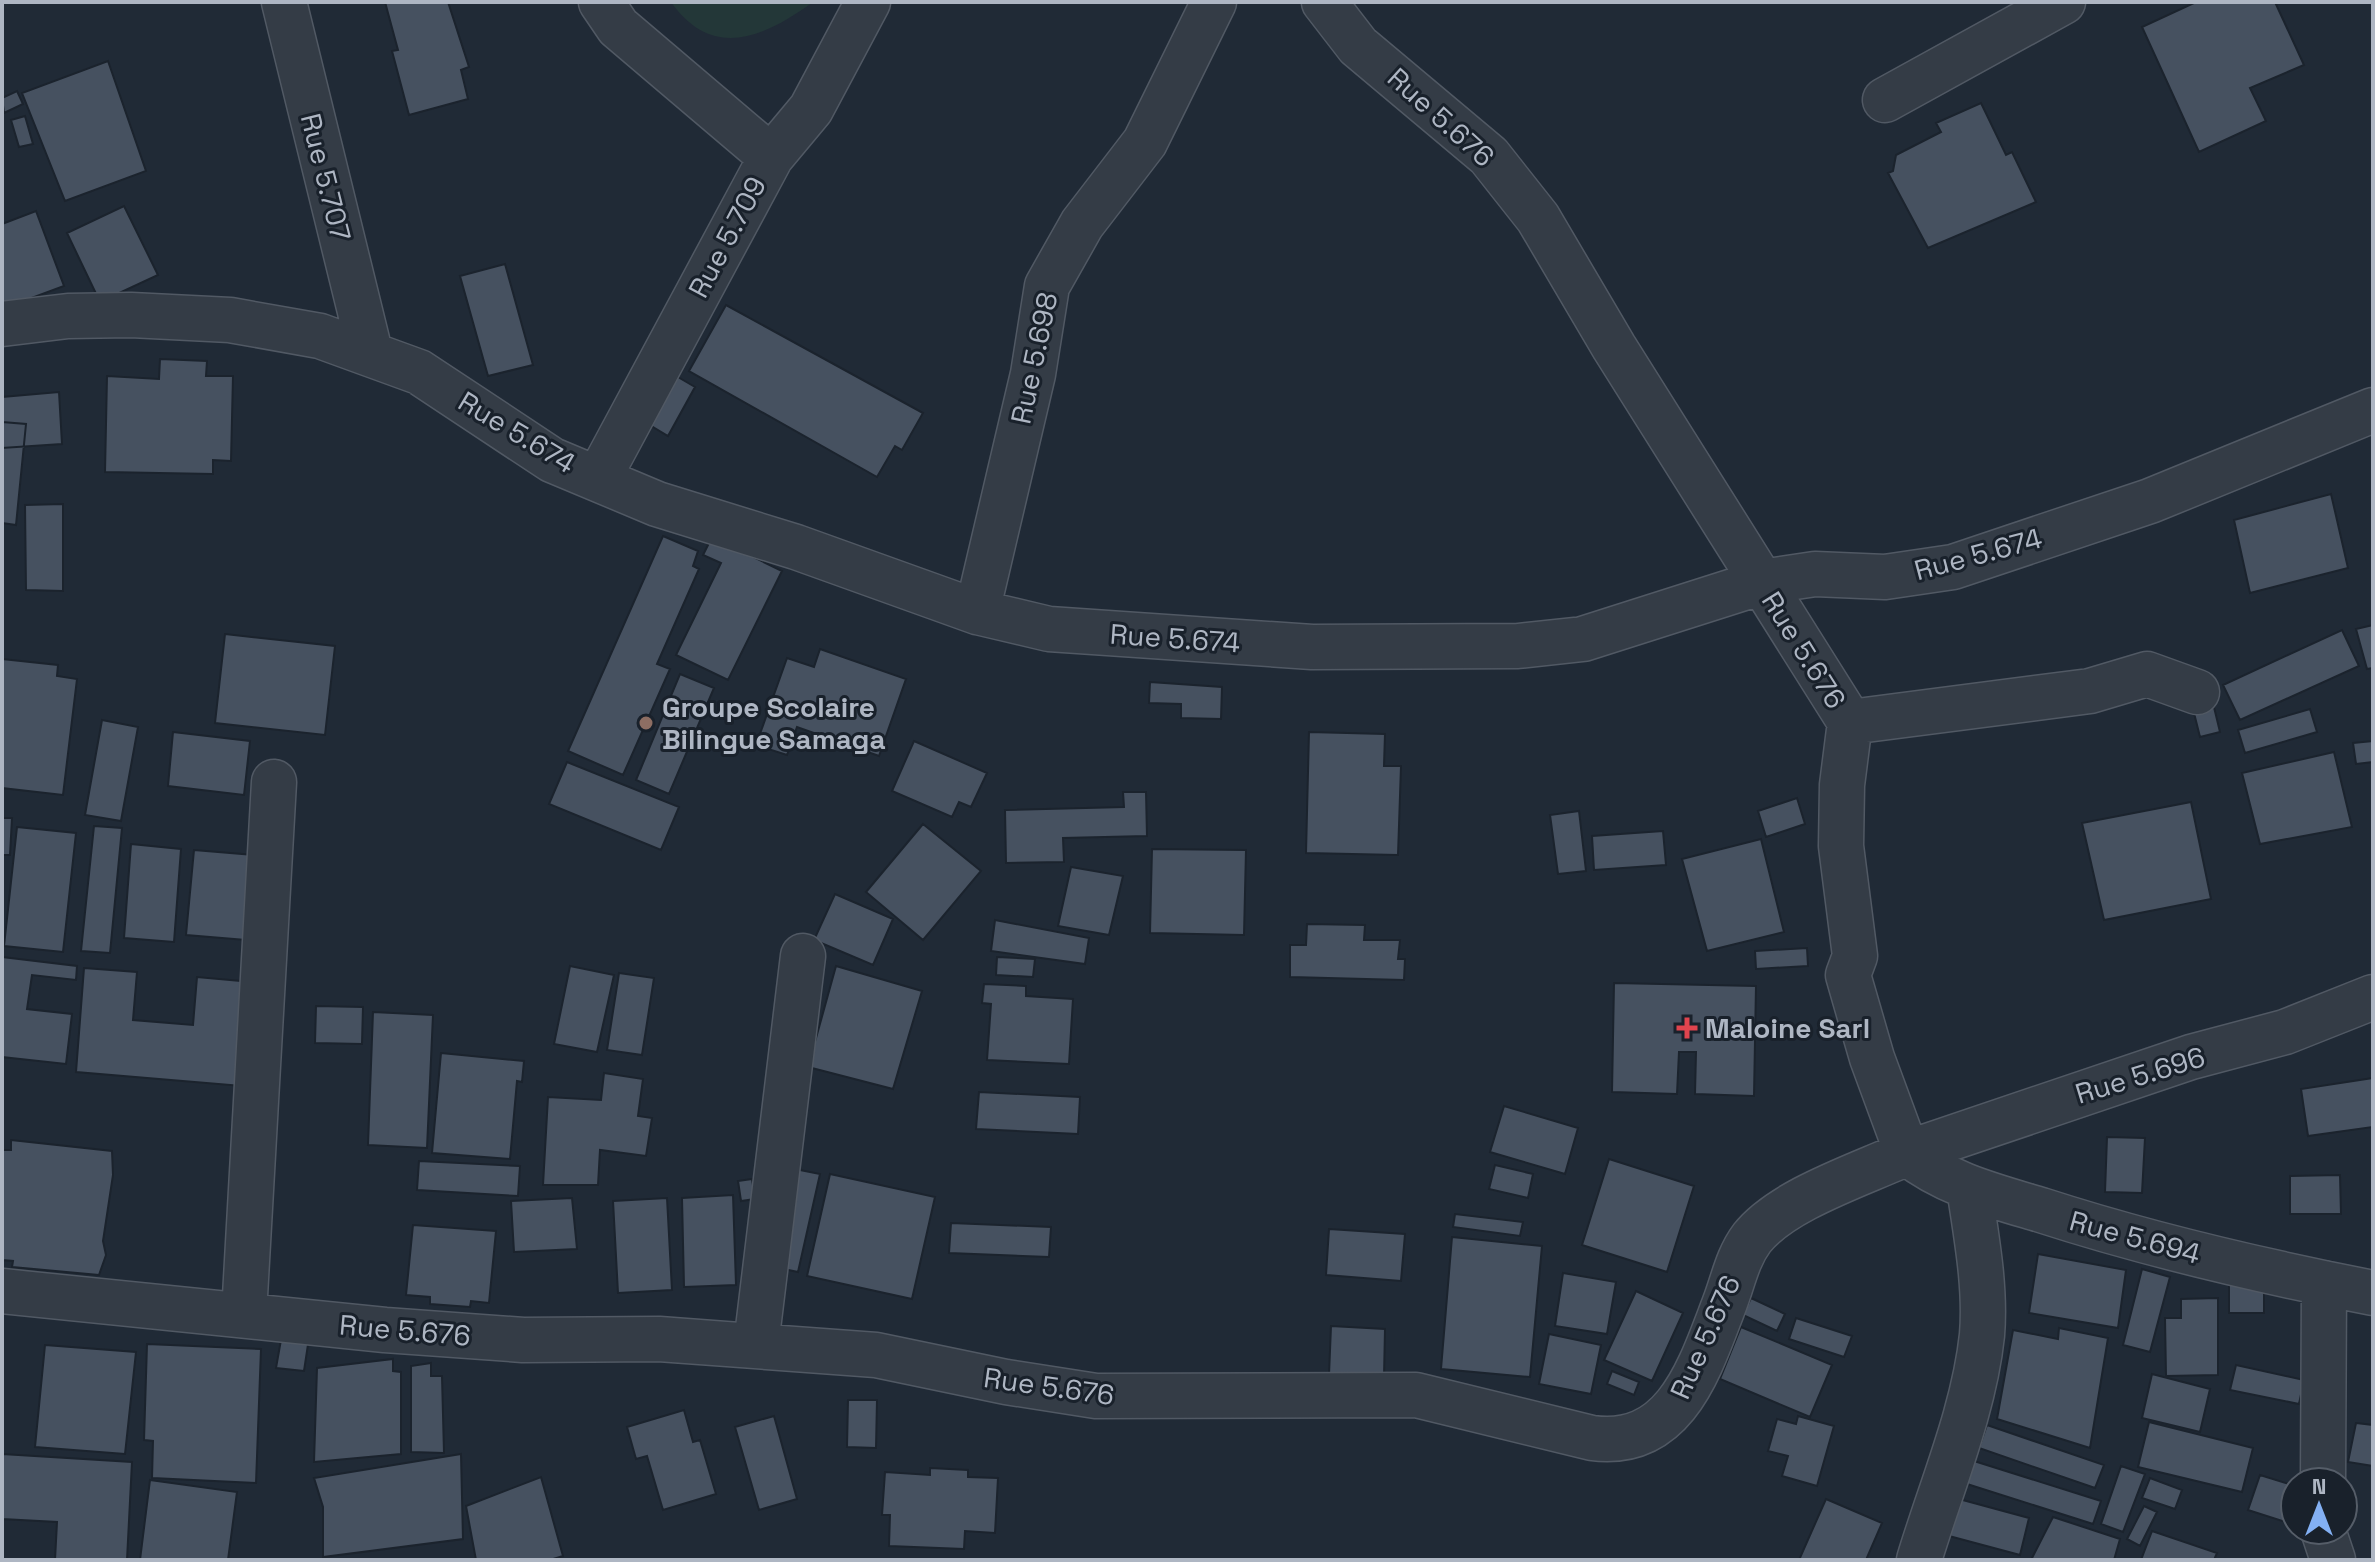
<svg xmlns="http://www.w3.org/2000/svg" width="2375" height="1562" viewBox="0 0 2375 1562" font-family="'Space Grotesk',sans-serif">
	<style>
		.green { fill: #233738 }
		.building { fill: #465160; stroke: #1b232d; stroke-width: 2 }
		.lines { fill: none; stroke-linecap: round; stroke-linejoin: round }
		.minor-casing { stroke: #515964; stroke-width: 47 }
		.minor { stroke: #343c46; stroke-width: 44 }
		.education-dot { fill: #8d6e63; stroke: #19212b; stroke-width: 3 }
		.health-dot { fill: #e0444e; stroke: #19212b; stroke-width: 3 }
		.labels { text-anchor: middle; dominant-baseline: central; stroke-width: 6; stroke-linejoin: round; paint-order: stroke }
		.street-label { font-size: 28px; fill: #aeb6c3; stroke: #19212b }
		.poi-label { font-size: 28px; font-weight: bold; fill: #aeb6c3; stroke: #19212b; text-anchor: start }
	</style>
	<rect width="100%" height="100%" fill="#202a36"/>
	<path class="green" d="M671 2H813C766 36 713 62 671 2Z"/>
	<path class="building" d="M385 2H448L469 67 461 70 468 99 409 115 392 51 398 50Z
		M2196 2H2275L2304 65 2250 88 2266 121 2199 152 2142 27Z
		M108 61 146 171 65 201 22 93Z
		M17 91 23 104 4 113 2 98Z
		M1981 103 2006 155 2012 152 2036 202 1928 248 1888 173 1893 171 1896 155 1941 132 1936 123Z
		M25 116 33 144 19 147 11 120Z
		M124 206 158 275 100 302 67 233Z
		M36 211 64 286 2 309V224Z
		M505 264 533 365 488 376 460 276Z
		M726 305 923 413 902 450 895 446 877 477 689 371Z
		M160 359 207 361 206 376H233L231 461 213 460V474L105 472 107 376 159 379Z
		M671 373 695 387 668 436 643 421Z
		M59 392 62 444 2 448V397Z
		M2 422 26 424 16 525 2 523Z
		M2331 494 2348 568 2250 593 2234 520Z
		M63 504V591L26 590 25 505Z
		M663 536 698 551 693 566 699 569 657 664 670 669 623 775 568 751Z
		M712 537 782 571 728 680 676 655 721 563 703 555Z
		M2373 625V668L2367 669 2356 629Z
		M2342 630 2359 666 2240 720 2223 685Z
		M225 634 335 646 325 735 215 723Z
		M820 649 906 679 879 756 797 727 787 755 756 745 787 658 814 667Z
		M2 659 58 665 57 676 77 679 63 795 2 788Z
		M680 674 714 688 669 794 636 780Z
		M1150 682 1222 687 1221 719 1181 718V704L1149 703Z
		M2213 703 2220 732 2200 737 2193 709Z
		M2310 709 2317 732 2245 753 2238 730Z
		M102 720 138 727 121 821 85 815Z
		M173 732 250 741 244 795 168 786Z
		M1309 732 1385 734 1384 766H1401L1398 855 1306 853Z
		M914 741 987 773 971 807 959 802 952 817 892 791Z
		M2373 741V762L2356 764 2353 743Z
		M2334 752 2352 827 2260 844 2242 773Z
		M567 762 679 807 661 850 549 804Z
		M1123 792H1146L1147 836 1063 838 1064 862 1006 863 1005 810 1124 807Z
		M1797 798 1805 824 1766 837 1758 811Z
		M2191 802 2211 899 2104 920 2082 823Z
		M1579 811 1586 871 1558 874 1550 815Z
		M2 818H12L10 855H2Z
		M923 824 981 871 923 940 866 892Z
		M94 826 122 828 110 953 81 951Z
		M17 827 76 833 63 952 4 946Z
		M1663 831 1666 865 1594 870 1592 836Z
		M1761 839 1784 932 1707 951 1682 859Z
		M131 844 181 849 174 942 124 938Z
		M1152 849 1246 850 1244 935 1150 933Z
		M194 850 254 855 246 940 186 935Z
		M1071 867 1123 876 1109 935 1058 926Z
		M835 894 893 919 873 965 814 940Z
		M995 920 1089 938 1085 964 991 951Z
		M1307 924 1365 925 1364 940H1400L1398 959H1405L1404 980 1290 977V945H1306Z
		M1807 948 1808 966 1756 969 1755 951Z
		M2 957 77 966 76 980 32 975 27 1009 72 1014 66 1064 2 1057Z
		M997 957 1035 959 1033 977 996 975Z
		M570 966 614 975 597 1052 554 1044Z
		M836 966 922 991 893 1089 808 1067Z
		M84 968 137 972 133 1020 193 1025 197 977 252 982 242 1086 76 1072Z
		M619 973 654 978 642 1055 607 1050Z
		M1614 983 1756 986 1754 1096 1695 1094 1696 1052H1679L1677 1094 1612 1092Z
		M984 984 1026 986V996L1073 999 1069 1064 987 1060 991 1004 982 1003Z
		M316 1006 363 1007 362 1044 315 1043Z
		M373 1012 433 1015 427 1148 368 1145Z
		M441 1053 524 1061 522 1082 517 1081 510 1159 432 1153Z
		M604 1073 643 1079 638 1116 652 1118 646 1156 600 1150 598 1185H543L548 1097 601 1100Z
		M2373 1078V1127L2308 1136 2301 1089Z
		M979 1092 1080 1097 1078 1134 976 1129Z
		M1504 1106 1578 1128 1565 1174 1490 1152Z
		M2107 1137 2145 1138 2142 1193 2105 1192Z
		M11 1140 112 1151 113 1175 103 1241 106 1255 99 1275 12 1267 13 1261 2 1260V1150H11Z
		M1609 1159 1694 1186 1667 1272 1582 1245Z
		M419 1161 520 1166 518 1196 417 1190Z
		M1495 1165 1533 1174 1528 1198 1489 1189Z
		M795 1169 820 1174 798 1272 774 1267Z
		M830 1174 935 1197 912 1299 807 1276Z
		M2340 1175 2341 1214H2290V1176Z
		M752 1179 755 1199 741 1201 738 1181Z
		M733 1195 736 1285 684 1287 682 1198Z
		M572 1198 577 1249 514 1252 511 1201Z
		M667 1198 672 1290 618 1293 613 1201Z
		M1455 1214 1523 1222 1520 1236 1453 1227Z
		M951 1223 1051 1227 1049 1257 949 1253Z
		M413 1225 496 1231 489 1303 471 1301 470 1307 430 1304V1297L406 1295Z
		M1329 1229 1405 1234 1401 1281 1326 1275Z
		M1452 1237 1542 1246 1530 1377 1441 1369Z
		M2038 1254 2126 1270 2118 1328 2029 1313Z
		M2142 1269 2170 1277 2150 1352 2123 1345Z
		M1563 1273 1616 1282 1607 1334 1555 1326Z
		M2229 1281H2264V1313H2229Z
		M1636 1291 1683 1313 1652 1381 1604 1360Z
		M1751 1298 1785 1314 1777 1331 1743 1315Z
		M2218 1298V1375L2166 1376 2165 1318H2181V1299Z
		M1796 1318 1852 1336 1844 1357 1789 1339Z
		M1331 1326 1385 1329 1384 1377 1329 1375Z
		M1741 1327 1832 1365 1810 1417 1720 1379Z
		M2059 1328 2108 1338 2090 1448 1997 1419 2013 1330 2058 1339Z
		M282 1334 309 1338 304 1371 276 1368Z
		M1549 1334 1601 1345 1591 1394 1539 1384Z
		M147 1344 261 1349 256 1483 152 1478 153 1441 144 1440Z
		M45 1345 136 1352 125 1454 35 1447Z
		M393 1359V1371L401 1372V1454L314 1462 317 1368Z
		M431 1363V1376H442L444 1453 411 1452V1366Z
		M2236 1365 2304 1380 2299 1404 2230 1390Z
		M1612 1371 1639 1382 1634 1395 1607 1384Z
		M2152 1374 2210 1389 2200 1432 2142 1418Z
		M848 1400H877L876 1448 847 1447Z
		M684 1410 693 1442 700 1440 716 1494 663 1510 647 1456 636 1459 627 1427Z
		M774 1416 797 1499 759 1510 735 1427Z
		M1798 1416 1834 1426 1817 1486 1782 1476 1788 1456 1768 1451 1777 1419 1796 1424Z
		M2149 1422 2253 1448 2242 1492 2138 1467Z
		M2356 1423 2373 1425V1466L2348 1462Z
		M1987 1425 2104 1465 2095 1488 1979 1448Z
		M2 1454 132 1462 127 1560H55L57 1522 2 1519Z
		M461 1454 463 1539 323 1557V1507L314 1478Z
		M1974 1461 2101 1501 2093 1524 1967 1484Z
		M2121 1466 2145 1474 2123 1532 2101 1524Z
		M930 1468 968 1470V1477L998 1478 995 1533 965 1531 964 1549 889 1546 890 1515H882L885 1472 930 1475Z
		M2260 1475 2295 1486V1525L2248 1510Z
		M541 1477 563 1556 550 1560H476L466 1506Z
		M2150 1478 2182 1490 2175 1509 2142 1498Z
		M150 1480 237 1492 228 1560H140Z
		M1826 1499 1882 1523 1866 1560H1799Z
		M1959 1499 2029 1518 2020 1555 1949 1536Z
		M2144 1506 2157 1512 2140 1546 2127 1539Z
		M2053 1517 2120 1539 2114 1560H2031Z
		M2152 1531 2217 1553 2214 1560H2141Z"/>
	<g class="lines">
		<g class="minor-casing">
			<path id="minor" d="M284 2 370 352
				M1885 100 2063 2
				M771 157 811 109 868 2
				M2 324 68 316 131 315 230 320 320 336 419 372 552 460 657 504 796 547 977 612 1049 629 1312 647 1518 646 1583 639 1762 582 1815 574 1885 577 1953 567 2150 501 2373 410
				M598 479 771 157 618 27 601 2
				M977 612 1033 374 1047 286 1082 224 1145 142 1214 2
				M1850 722 2090 691 2147 674 2197 692
				M1907 1153 2191 1057 2285 1032 2373 997
				M1907 1153C1946 1184 1994 1196 2041 1210 2149 1245 2261 1271 2373 1293
				M2 1291 385 1330 523 1340 659 1339 876 1355 1006 1382 1096 1396 1416 1395 1592 1438C1675 1449 1699 1370 1724 1305 1733 1282 1737 1258 1752 1238 1783 1199 1862 1174 1907 1153L1872 1058 1848 975 1855 956 1841 846 1842 785 1850 722 1614 347 1538 218 1489 156 1358 46 1324 2
				M244 1314 274 782
				M756 1345 803 956
				M2323 1482 2324 1283
				M2323 1530 2333 1560
				M1919 1560C1941 1487 1974 1411 1982 1335 1986 1286 1976 1235 1969 1187"/>
		</g>
		<use href="#minor" class="minor"/>
	</g>
	<circle class="education-dot" cx="646" cy="723" r="8"/>
	<path class="health-dot" d="M1683 1016h8v8h8v8h-8v8h-8v-8h-8v-8h8z"/>
	<g class="labels">
		<g class="street-label">
			<text transform="translate(1441 117) rotate(42)">Rue 5.676</text>
			<text transform="translate(326 177) rotate(76)">Rue 5.707</text>
			<text transform="translate(727 237) rotate(-62)">Rue 5.709</text>
			<text transform="translate(1034 358) rotate(-78)">Rue 5.698</text>
			<text transform="translate(517 432) rotate(31)">Rue 5.674</text>
			<text transform="translate(1978 554) rotate(-15)">Rue 5.674</text>
			<text transform="translate(1175 638) rotate(4)">Rue 5.674</text>
			<text transform="translate(1804 650) rotate(58)">Rue 5.676</text>
			<text transform="translate(2140 1075) rotate(-17)">Rue 5.696</text>
			<text transform="translate(2135 1237) rotate(15)">Rue 5.694</text>
			<text transform="translate(405 1330) rotate(5)">Rue 5.676</text>
			<text transform="translate(1705 1337) rotate(-66)">Rue 5.676</text>
			<text transform="translate(1049 1386) rotate(8)">Rue 5.676</text>
		</g>
		<g class="poi-label">
			<text x="662" y="707">Groupe Scolaire<tspan x="662" dy="32">Bilingue Samaga</tspan></text>
			<text x="1705" y="1028">Maloine Sarl</text>
		</g>
	</g>
	<rect width="2375" height="1562" fill="none" stroke="#aeb6c3" stroke-width="8"/>
	<g transform="translate(2319 1506)"><circle r="38" fill="#19212b" stroke="#555d68" stroke-width="2"/>
	<path d="M0-6L14 30L0 20L-14 30Z" fill="#83b0f3"/>
	<text y="-12" font-size="22" font-weight="bold" text-anchor="middle" fill="#aeb6c3">N</text>
	</g>
</svg>
